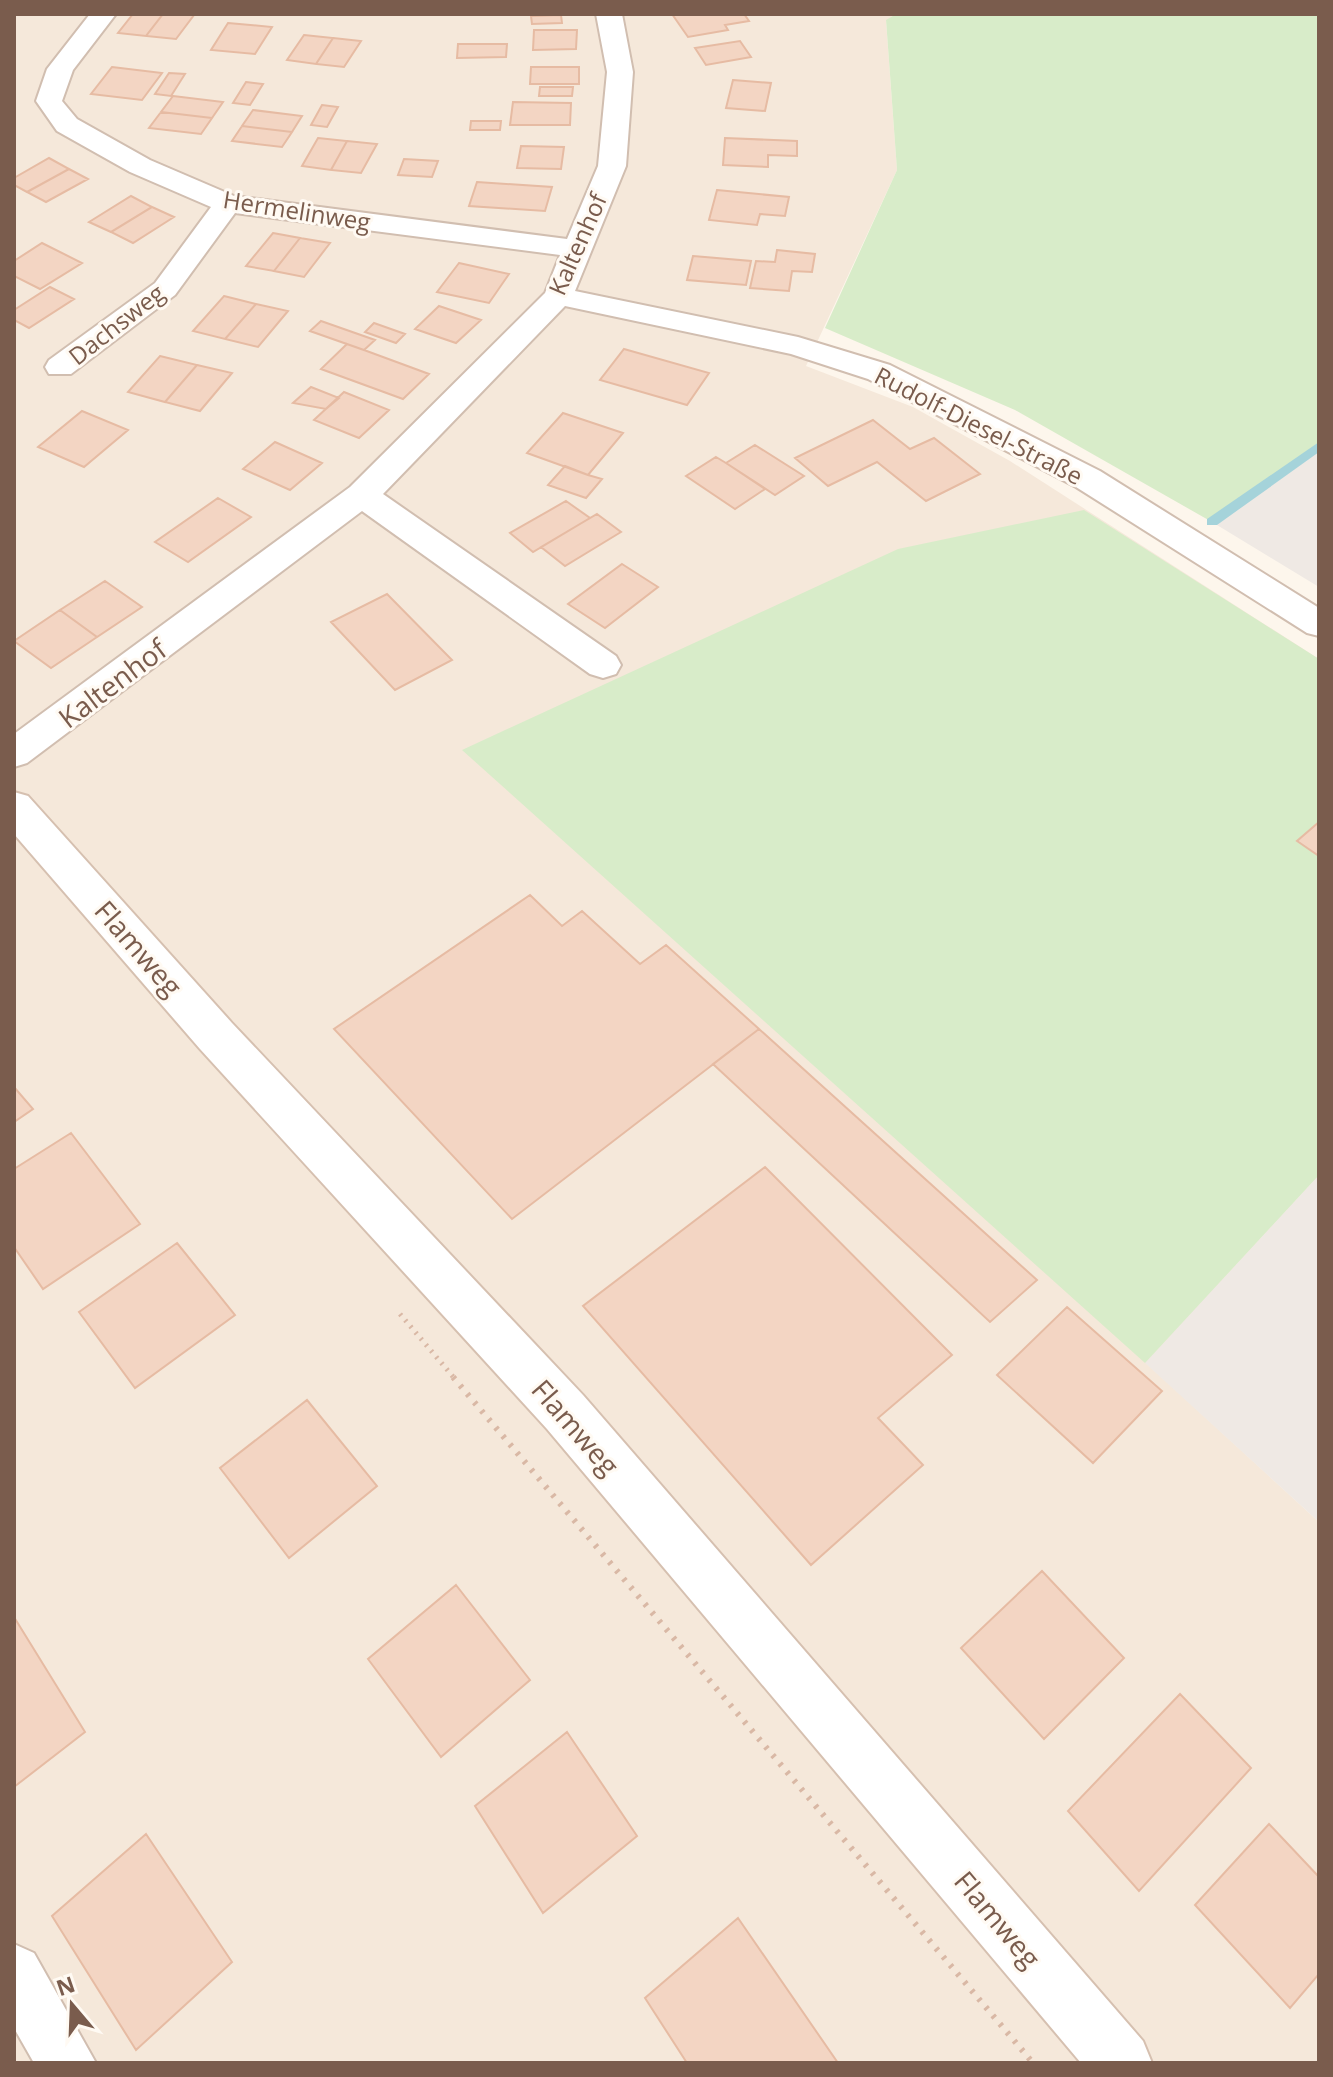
<svg xmlns="http://www.w3.org/2000/svg" width="1333" height="2077" viewBox="0 0 1333 2077" font-family="'Open Sans',sans-serif">
	<style>
		.residential { fill: #f5e8da }
		.industrial { fill: #efe9e4 }
		.green { fill: #d8ecc9 }
		.lines { fill: none; stroke-linecap: round; stroke-linejoin: round }
		.stream { fill: #a5d3da; fill-rule: evenodd }
		.building { fill: #f3d5c3; stroke: #e6bba3; stroke-width: 2 }
		.street-casing { stroke: #d1beb0; stroke-width: 4 }
		.secondary-casing { stroke: #d6c0b0; stroke-width: 4 }
		.path-far1 { stroke: #d9b8a5; stroke-width: 5; stroke-dasharray: 2 6; stroke-linecap: butt }
		.path { stroke: #d9b8a5; stroke-width: 6; stroke-dasharray: 3 8; stroke-linecap: butt }
		.street { fill: #fff; fill-rule: evenodd }
		.secondary { fill: #fff; fill-rule: evenodd }
		.labels { text-anchor: middle; dominant-baseline: central; stroke-width: 6; stroke-linejoin: round; paint-order: stroke }
		.far-street-label { font-size: 24px; fill: #7a5c4d; stroke: #fffaf3 }
		.street-label { font-size: 28px; fill: #7a5c4d; stroke: #fffaf3 }
	</style>
	<rect width="100%" height="100%" fill="#fdf6ec"/>
	<path class="residential" d="M14 14H895L886 21 897 170 806 366 913 407 1010 461 1319 659V1175L1146 1363 1319 1522V2063H14Z"/>
	<path class="industrial" d="M1319 446V587L1212 522Z
		M1319 1175V1522L1145 1363Z"/>
	<path class="green" d="M896 14H1319V446L1212 522 1015 410 825 328 897 170 886 20Z
		M1084 510 1319 659V1175L1145 1363 462 750 898 549Z"/>
	<g class="lines">
		<path class="stream" d="M1319 442V452L1217 525H1207V519Z"/>
	</g>
	<path class="building" d="M133 14H163L146 36 118 33Z
		M163 14H185L194 15 176 39 146 36Z
		M672 14H744L749 21 725 25 728 30 688 37Z
		M561 15 562 23 532 24 531 16Z
		M228 23 272 27 255 54 211 50Z
		M534 30H577L576 49 533 50Z
		M304 35 333 38 316 64 287 60Z
		M333 38 361 41 344 67 316 64Z
		M740 41 751 57 706 65 695 48Z
		M458 44H507L506 57 457 58Z
		M112 67 162 73 142 100 91 94Z
		M531 67H579V84H530Z
		M169 73 185 74 171 96 155 94Z
		M733 80 771 83 765 111 726 108Z
		M246 82 263 84 250 105 233 103Z
		M540 87H573L572 96H539Z
		M173 96 223 102 212 118 161 112Z
		M513 102 571 103 570 125H510Z
		M322 105 338 107 327 127 311 125Z
		M253 110 302 116 292 132 242 126Z
		M161 112 212 118 201 134 149 128Z
		M471 121H501L500 130H470Z
		M242 126 292 132 282 147 232 141Z
		M318 138 347 141 331 170 302 166Z
		M725 138 797 141V156L768 155V167L723 165Z
		M347 141 377 144 361 173 331 170Z
		M521 146 564 147 561 169 517 168Z
		M49 158 69 169 27 192 14 185V178Z
		M404 159 438 161 432 177 398 175Z
		M69 169 88 179 46 202 27 192Z
		M477 182 552 187 545 211 469 206Z
		M717 190 789 197 785 216 760 214 757 225 709 220Z
		M131 196 152 207 111 232 89 222Z
		M152 207 174 217 133 243 111 232Z
		M273 233 300 238 274 271 246 266Z
		M300 238 330 243 304 277 274 271Z
		M42 243 82 263 40 289 14 276V261Z
		M777 250 815 254 812 272 792 271 789 291 750 288 756 261 775 262Z
		M693 256 751 261 746 285 687 280Z
		M459 263 509 274 489 303 437 292Z
		M50 287 74 299 29 328 14 320V310Z
		M224 296 256 304 225 339 193 331Z
		M256 304 288 311 258 347 225 339Z
		M439 306 481 320 456 343 415 329Z
		M321 321 375 340 364 350 310 331Z
		M374 323 405 334 396 343 365 332Z
		M347 344 364 350 429 374 403 399 321 369Z
		M624 349 709 373 687 405 600 380Z
		M160 356 197 365 165 402 128 392Z
		M197 365 232 373 200 411 165 402Z
		M311 387 339 398 326 409 293 403Z
		M344 392 389 410 359 438 314 420Z
		M82 411 128 430 84 467 38 447Z
		M563 413 623 433 588 475 527 453Z
		M873 420 910 449 934 438 980 474 926 501 877 462 828 486 795 458Z
		M275 442 322 463 290 490 243 469Z
		M755 445 804 476 775 495 726 463Z
		M716 457 726 463 765 489 735 509 686 476Z
		M565 466 588 475 602 479 586 498 548 485Z
		M218 498 251 517 188 562 155 542Z
		M566 501 590 518 533 552 510 533Z
		M597 514 621 532 565 566 541 547Z
		M622 564 658 587 605 628 568 604Z
		M105 581 142 607 97 637 60 610Z
		M387 594 452 660 395 690 331 622Z
		M60 610 97 637 51 668 14 641Z
		M1319 822V856L1297 841Z
		M530 895 562 926 582 911 640 964 666 945 759 1029 512 1219 334 1029Z
		M759 1029 1037 1280 990 1322 713 1064Z
		M14 1087 33 1109 14 1122Z
		M71 1133 140 1224 43 1289 14 1247V1169Z
		M765 1167 952 1355 878 1418 923 1465 811 1565 583 1306Z
		M177 1243 235 1315 135 1388 79 1312Z
		M1067 1307 1162 1391 1093 1463 997 1375Z
		M307 1400 377 1486 289 1558 220 1468Z
		M1042 1571 1124 1658 1044 1739 961 1648Z
		M456 1585 530 1680 441 1757 368 1659Z
		M14 1617 85 1732 14 1787Z
		M1180 1694 1251 1768 1139 1891 1068 1811Z
		M567 1732 637 1836 543 1913 475 1806Z
		M1269 1824 1319 1877V1974L1290 2008 1195 1905Z
		M146 1834 232 1962 136 2050 52 1916Z
		M738 1918 838 2063H687L645 1998Z"/>
	<g class="lines">
		<g class="street-casing">
			<path id="street" d="M90 14H116L73 70 62 101 77 119 150 160 234 196 567 239 598 166 607 72 596 14H622L633 72 626 166 575 291 798 337 890 365 1100 471 1319 608V636L1307 633 1076 487 868 379 791 354 565 306 383 494 616 656 621 665 616 674 603 678 590 674 362 511 27 763 14 767V734L350 487 545 293 560 255 235 213 175 295 71 374H49L45 367 49 360 155 283 211 207 130 172 57 131 36 101 47 69Z
				M14 1944 34 1953 96 2063H34L14 2028Z"/>
		</g>
		<g class="secondary-casing">
			<path id="secondary" d="M14 792 28 796 232 1023 583 1395 1143 2041 1152 2063H1081L547 1429 200 1049 14 834Z"/>
		</g>
		<path class="path-far1" d="M400 1314 455 1379"/>
		<path class="path" d="M453 1377 1033 2063"/>
		<use href="#street" class="street"/>
		<use href="#secondary" class="secondary"/>
	</g>
	<g class="labels">
		<g class="far-street-label">
			<text transform="translate(297 210) rotate(9)">Hermelinweg</text>
			<text transform="translate(577 244) rotate(-66)">Kaltenhof</text>
			<text transform="translate(116 324) rotate(-38)">Dachsweg</text>
			<text transform="translate(979 425) rotate(27)">Rudolf-Diesel-Straße</text>
		</g>
		<g class="street-label">
			<text transform="translate(112 683) rotate(-37)">Kaltenhof</text>
			<text transform="translate(139 948) rotate(49)">Flamweg</text>
			<text transform="translate(576 1427) rotate(49)">Flamweg</text>
			<text transform="translate(998 1919) rotate(50)">Flamweg</text>
		</g>
	</g>
	<rect width="1333" height="2077" fill="none" stroke="#7a5c4d" stroke-width="32"/>
	<g transform="translate(72 2005) rotate(341)" stroke="#fffaf3" stroke-width="6" paint-order="stroke">
	<path d="M0-6L14 30L0 20L-14 30Z" fill="#7a5c4d"/>
	<text y="-12" font-size="22" font-weight="bold" text-anchor="middle" fill="#7a5c4d">N</text>
	</g>
</svg>
